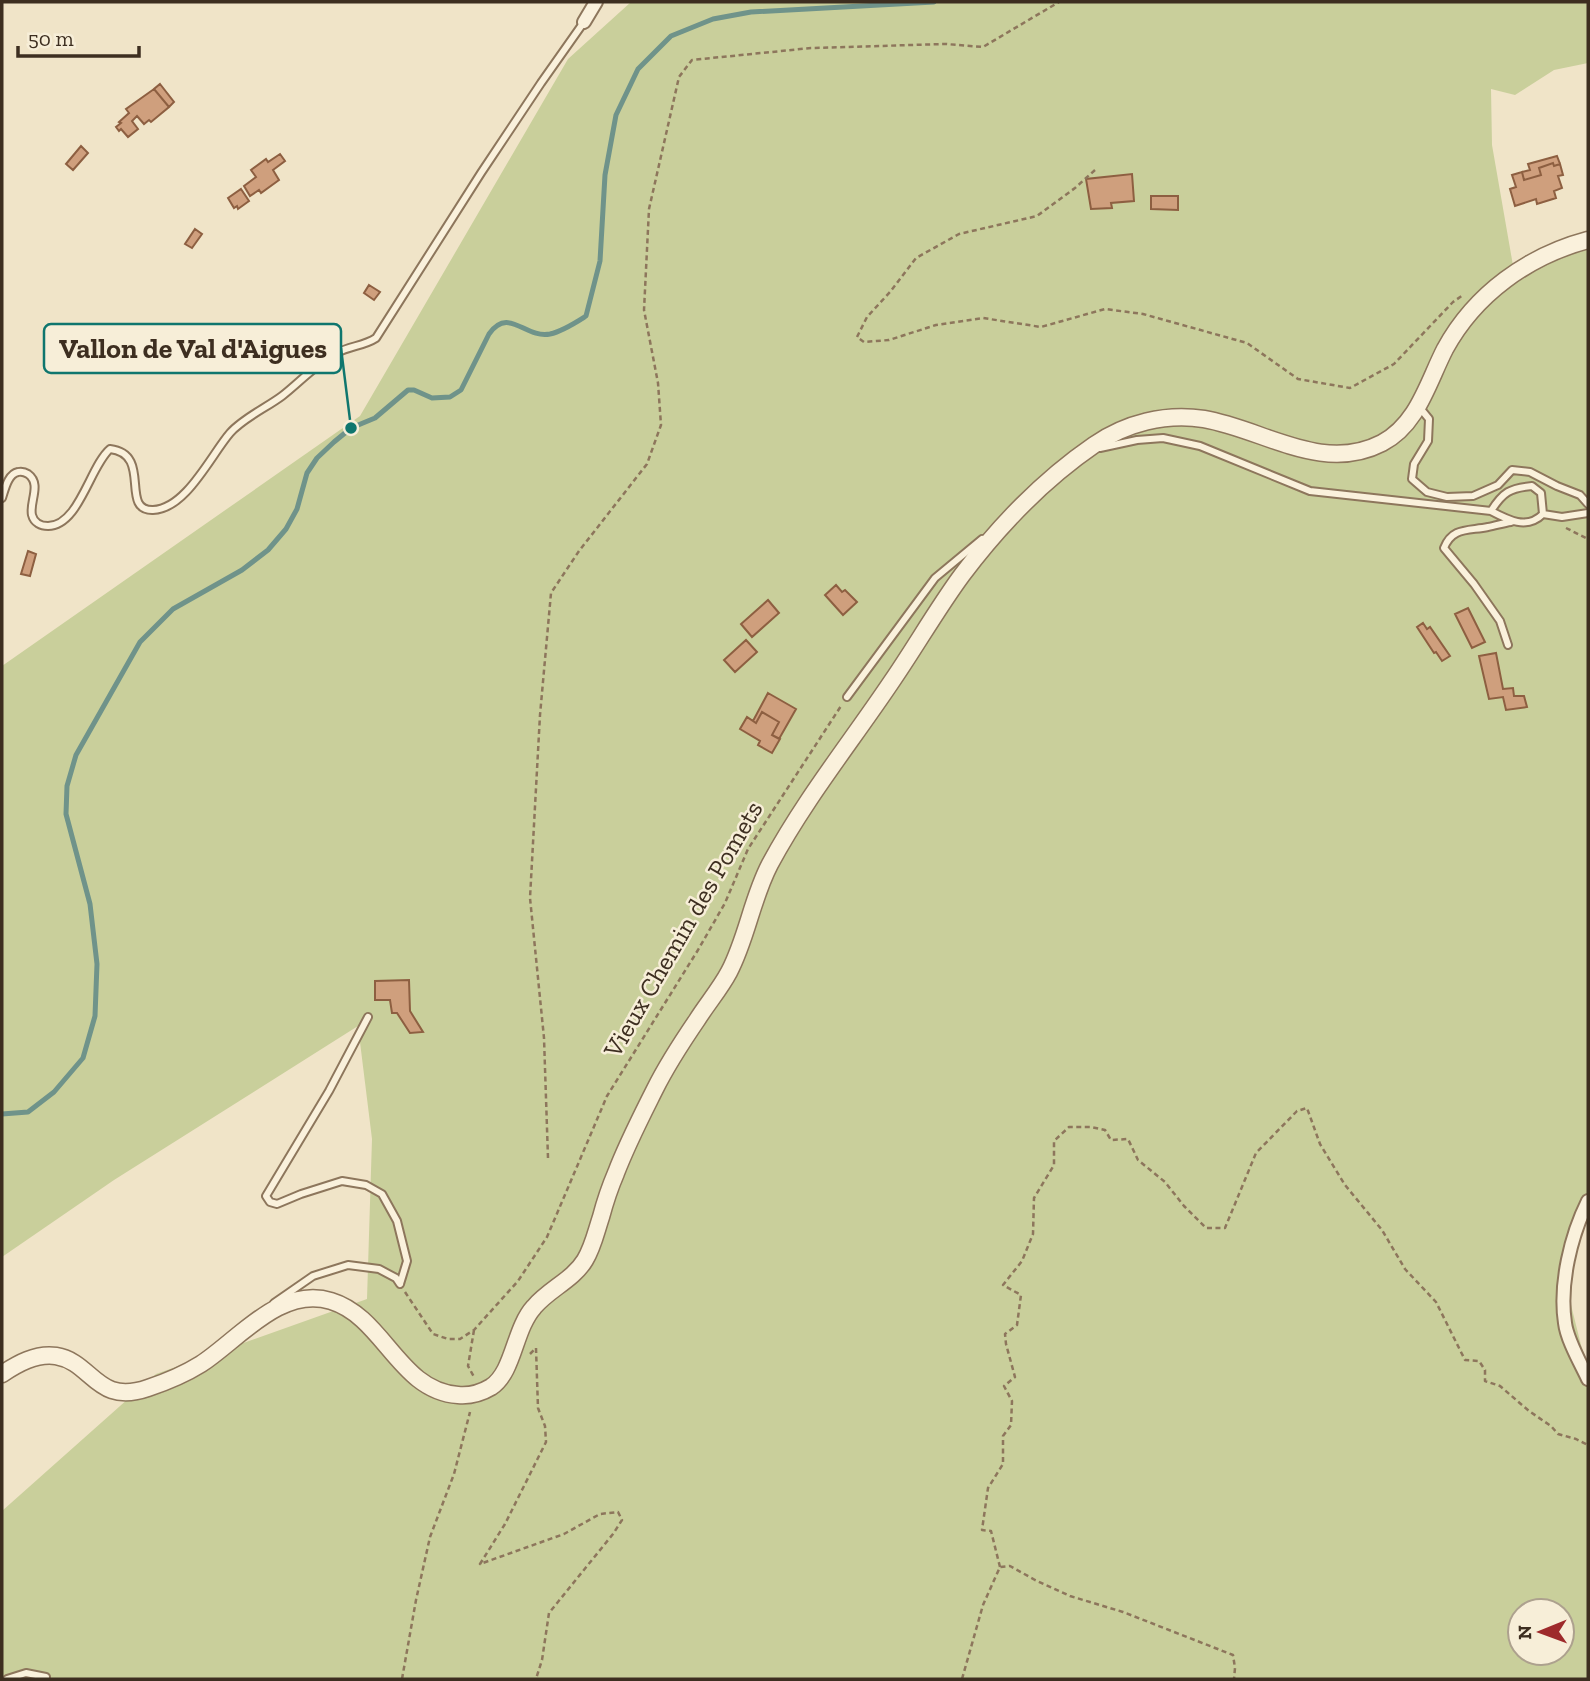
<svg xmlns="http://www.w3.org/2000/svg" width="1590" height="1681" viewBox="0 0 1590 1681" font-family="'Zilla Slab',serif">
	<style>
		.green { fill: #c9cf9b; fill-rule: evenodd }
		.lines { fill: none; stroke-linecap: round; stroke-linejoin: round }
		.stream { stroke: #6f938a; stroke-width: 5 }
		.building { fill: #cf9f7d; stroke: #8d5f41; stroke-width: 2 }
		.service-casing { stroke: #8d765c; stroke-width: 10 }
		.minor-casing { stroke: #8d765c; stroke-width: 16 }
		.tertiary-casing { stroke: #8d765c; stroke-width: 19 }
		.path { stroke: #8d765c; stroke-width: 2.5; stroke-dasharray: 5 3.5; stroke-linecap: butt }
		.service { stroke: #faf1dc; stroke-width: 6 }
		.minor { stroke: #faf1dc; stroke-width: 12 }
		.tertiary { stroke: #faf1dc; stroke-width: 16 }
		.labels { text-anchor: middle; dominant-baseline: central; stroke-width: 5; stroke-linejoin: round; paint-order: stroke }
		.street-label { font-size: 26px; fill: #3d2e20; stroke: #f7eed8 }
		.leader { fill: none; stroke: #0f766e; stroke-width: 2.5 }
		.callout-dot { fill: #0f766e; stroke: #f7eed8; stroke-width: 2.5 }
		.callout { fill: #f7eed8; stroke: #0f766e; stroke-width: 2.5 }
		.callout-label { font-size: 28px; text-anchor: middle; font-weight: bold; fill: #3d2e20 }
	</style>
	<rect width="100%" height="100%" fill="#f0e4c8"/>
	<path class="green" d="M631 2H1588V63L1554 70 1515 95 1491 89 1492 145 1515 277 1553 255 1588 246V1207L1567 1279 1570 1301 1581 1345 1588 1366V1679H2V1511L156 1374 367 1299 372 1139 358 1026 114 1180 2 1257V666L360 416 568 59ZM1520 1611H1562V1653H1520Z"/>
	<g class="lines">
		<path class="stream" d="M2 1114 28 1112 54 1092 83 1058 95 1016 97 964 90 904 66 814 67 786 76 755 140 642 173 609 242 570 268 550 286 529 297 509 307 473 317 458 334 442 351 428 375 418 408 390H414L432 398 450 397 461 390 489 334C509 306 525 339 550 334 563 331 575 323 586 316L600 261 605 175 616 115 638 69 671 36 713 19 751 12 934 2"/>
	</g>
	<path class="building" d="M160 84 174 102 169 107 154 89Z
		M154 89 169 107 151 122 149 120 144 124 137 116 132 121 138 129 128 137 121 129 119 131 116 127 121 123 119 122 129 113 126 109Z
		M81 146 88 153 73 170 66 164Z
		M280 154 285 161 273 170 279 180 261 193 259 190 250 196 244 186 256 177 251 170 266 159 268 162Z
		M1557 156 1560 164 1554 166 1553 163 1539 168 1541 175 1524 180 1522 172 1530 170 1528 164Z
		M1553 163 1554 166 1560 164 1563 175 1558 176 1562 188 1554 191 1556 198 1537 204 1536 199 1515 206 1510 189 1516 187 1512 175 1522 172 1524 180 1541 175 1539 168Z
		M1132 174 1134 201 1111 203 1112 208 1091 209 1086 179Z
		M241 189 249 201 238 209 237 206 234 208 228 198Z
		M1151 196H1178V210L1151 209Z
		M195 229 202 234 192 248 185 244Z
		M369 285 380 292 374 300 364 293Z
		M28 551 36 554 30 576 21 574Z
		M836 585 842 592 845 590 857 602 843 615 825 595Z
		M768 600 779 613 752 637 741 624Z
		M1468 608 1485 642 1472 648 1455 614Z
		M1423 623 1427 629 1430 627 1450 656 1442 661 1436 652 1434 653 1417 627Z
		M746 640 757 652 735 672 724 660Z
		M1496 653 1503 689 1513 688 1514 696H1524L1527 707 1506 710 1503 697 1489 699 1479 656Z
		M768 693 796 709 779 739 772 735 779 722 762 712 756 723 753 721Z
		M762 712 779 722 772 735 780 739 772 753 758 745 760 741 740 729 747 717 756 723Z
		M409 980 410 1011 423 1032 410 1033 397 1013H392L390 1000H375V981Z"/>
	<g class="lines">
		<g class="service-casing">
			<path id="service" d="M1420 408 1429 419 1428 441 1414 464 1412 479 1427 492 1447 497 1473 496 1498 485 1512 470 1530 472 1557 486 1580 495 1588 504
				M1100 448 1137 440 1163 438 1200 446 1310 491 1491 511C1508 520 1527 530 1543 514L1541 493 1532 486C1510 488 1503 492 1491 511
				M2 498C5 489 8 474 18 472 22 471 25 472 28 474 42 484 29 502 32 515 34 523 41 526 48 526 79 526 90 466 110 449 153 454 119 511 153 510 186 509 211 455 230 433 243 418 266 408 282 396 300 382 317 363 337 353 349 346 364 346 376 338L481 173 541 83 584 22
				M1543 514 1562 517 1588 513
				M1508 645 1500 621 1474 584 1444 548C1452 527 1468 531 1488 527 1495 526 1503 523 1511 522
				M847 697 935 578 982 539
				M368 1017 329 1091 266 1196 270 1202 277 1204 301 1194 342 1181 366 1185 382 1194 397 1221 407 1261 400 1284
				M274 1303 313 1276 348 1265 379 1269 396 1278 400 1284
				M7 1679 26 1673 46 1677 45 1679"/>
		</g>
		<g class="minor-casing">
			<path id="minor" d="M584 22 596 2
				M1588 1201C1571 1235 1559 1284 1565 1323 1567 1340 1581 1364 1588 1379"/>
		</g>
		<g class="tertiary-casing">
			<path id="tertiary" d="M2 1374C17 1364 36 1353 56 1356 93 1362 96 1406 148 1388 166 1382 185 1374 201 1364 238 1340 281 1285 331 1301 384 1317 399 1391 458 1395 469 1396 481 1393 491 1387 514 1372 514 1329 534 1307 549 1289 573 1280 585 1260 593 1247 596 1232 601 1217 605 1202 610 1187 616 1173 627 1144 641 1117 655 1089 667 1065 682 1042 697 1020 707 1004 720 989 729 972 747 938 752 898 770 864 805 799 851 742 892 681 916 646 937 609 962 575 999 526 1043 480 1094 445 1126 423 1165 413 1204 419 1263 429 1322 474 1382 443 1418 424 1428 382 1445 349 1475 294 1528 256 1588 240"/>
		</g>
		<path class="path" d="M1095 170 1075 188 1037 216 959 234 916 258 890 292 867 317 857 337 864 342 889 340 936 325 983 318 1041 327 1105 309 1143 314 1247 343 1298 379 1350 388 1394 364 1453 302 1463 295
			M1566 528 1588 539
			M548 1158 544 1038 530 898 540 715 551 593 579 551 647 464 661 425 658 383 644 310 649 209 679 77 692 60 811 48 946 44 983 47 1059 2
			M405 1292 433 1334 448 1339H460L474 1330 518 1281 547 1237 607 1096 698 950 725 903 748 849 841 706
			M474 1330 468 1366 474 1377
			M530 1354 536 1348 538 1408 545 1426 546 1442 505 1524 480 1564 564 1534 600 1514 618 1512 622 1520 613 1534 549 1613 542 1660 536 1679
			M1000 1567 991 1531 982 1530 988 1488 1003 1464V1436L1011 1425 1012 1401 1004 1386 1015 1377 1006 1344 1005 1334 1017 1325 1021 1295 1003 1285 1022 1261 1033 1234 1034 1198 1054 1165V1141L1069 1127H1091L1105 1130 1111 1140 1128 1139 1138 1160 1165 1182 1184 1206 1206 1228H1225L1256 1153 1297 1111 1307 1108 1320 1144 1345 1185 1382 1230 1405 1269 1436 1302 1465 1360 1479 1361 1485 1370V1381L1500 1386 1529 1411 1551 1426 1558 1434 1576 1439 1588 1445
			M402 1679 416 1600 430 1537 454 1474 470 1412
			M962 1679 983 1605 1000 1567 1010 1566 1035 1580 1070 1596 1123 1612 1233 1655 1235 1668 1234 1679"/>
		<use href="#service" class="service"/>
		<use href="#minor" class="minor"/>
		<use href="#tertiary" class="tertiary"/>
	</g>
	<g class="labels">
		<g class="street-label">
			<text transform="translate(683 929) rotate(-60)">Vieux Chemin des Pomets</text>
		</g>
	</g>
	<path class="leader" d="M351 428L341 348"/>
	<circle class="callout-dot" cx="351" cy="428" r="7"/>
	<rect class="callout" x="44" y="324" width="297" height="49" rx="7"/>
	<g class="callout-label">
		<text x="193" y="358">Vallon de Val d'Aigues</text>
	</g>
	<rect width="1590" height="1681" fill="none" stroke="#3d2e20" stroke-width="7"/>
	<g transform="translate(1541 1632) rotate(269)"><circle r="33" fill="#f7eed8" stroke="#ada18e" stroke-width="2"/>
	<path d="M0-5L12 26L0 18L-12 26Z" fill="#9e2a2b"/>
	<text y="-10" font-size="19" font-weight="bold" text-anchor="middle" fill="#3d2e20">N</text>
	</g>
	<path d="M18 46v10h121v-10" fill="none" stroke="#3d2e20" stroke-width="3.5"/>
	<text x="28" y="46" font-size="21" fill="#3d2e20" stroke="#f7eed8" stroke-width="5" paint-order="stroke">50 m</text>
</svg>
